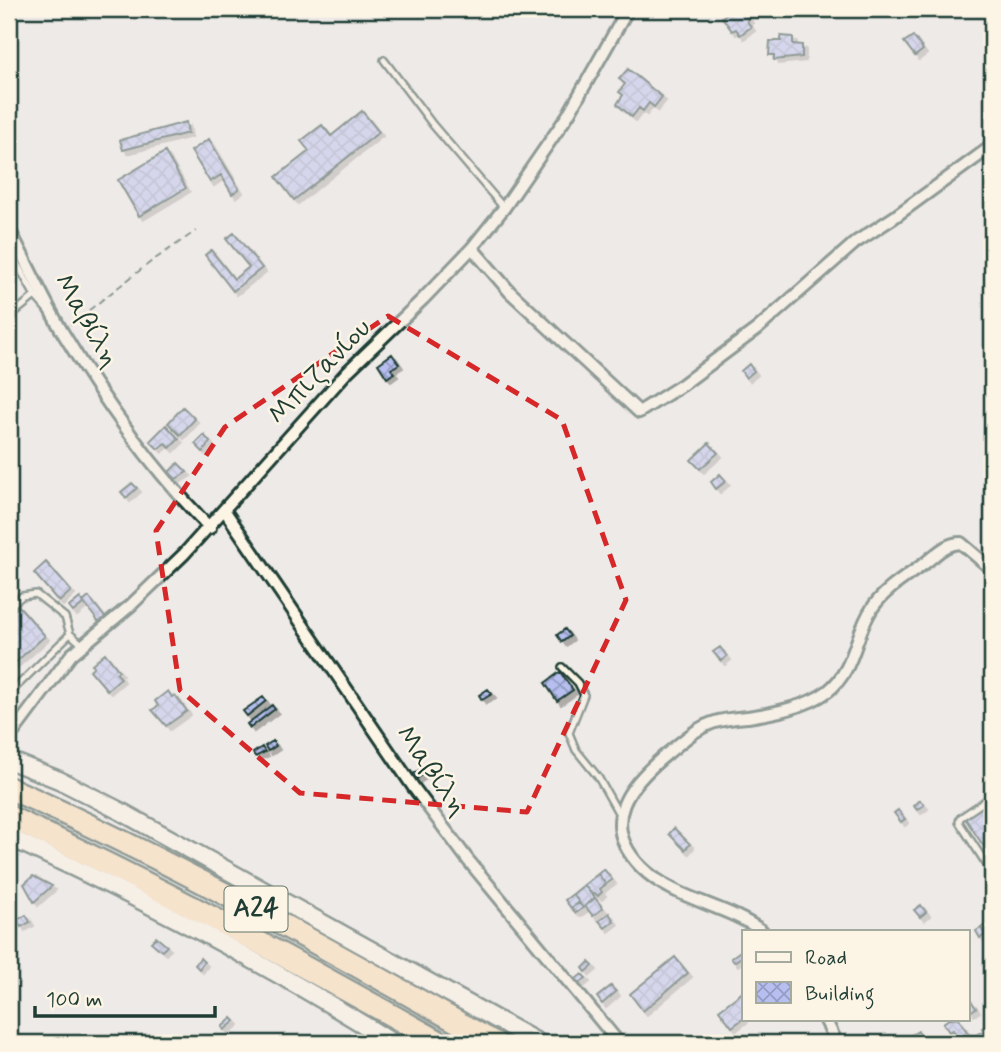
<svg xmlns="http://www.w3.org/2000/svg" width="1001" height="1052" viewBox="0 0 1001 1052" font-family="Mynerve,sans-serif">
	<style>
		.building { fill: url(#building-cross-hatch); stroke: #1f3d34; stroke-width: 2; filter: url(#shadow) }
		.lines { fill: none; stroke-linecap: round; stroke-linejoin: round }
		.lane-casing { stroke: #1f3d34; stroke-width: 10 }
		.street-casing { stroke: #1f3d34; stroke-width: 16 }
		.secondary-casing { stroke: #1f3d34; stroke-width: 21 }
		.highway-casing { stroke: #1f3d34; stroke-width: 26 }
		.path { stroke: #1f3d34; stroke-width: 2; stroke-dasharray: 7 5; stroke-linecap: butt }
		.lane { stroke: #fcf5e5; stroke-width: 5 }
		.street { stroke: #fcf5e5; stroke-width: 10 }
		.secondary { stroke: #fcf5e5; stroke-width: 16 }
		.highway { stroke: #fedbac; stroke-width: 21 }
		.marked { fill: none; stroke: #d62828; stroke-width: 5; stroke-dasharray: 14 9; stroke-linejoin: round }
		.labels { text-anchor: middle; dominant-baseline: central; stroke-width: 5; stroke-linejoin: round; paint-order: stroke }
		.shield { fill: #fcf5e5; stroke: #617469; stroke-width: 2 }
		.shield-label { font-size: 26px; font-weight: bold; fill: #1f3d34 }
		.street-label { font-size: 28px; fill: #1f3d34; stroke: #fcf5e5 }
	</style>
	<defs>
		<pattern id="building-cross-hatch" width="8" height="8" patternUnits="userSpaceOnUse" patternTransform="scale(1.75)"><rect width="8" height="8" fill="#b7bff1"/><path d="M0 0l8 8M0 8l8-8" fill="none" stroke="#949cc4"/></pattern>
		<filter id="shadow"><feDropShadow dx="4" dy="4" stdDeviation="0" flood-color="#0004"/></filter>
	</defs>
	<rect width="100%" height="100%" fill="#eeeae7"/>
	<filter id="ink" filterUnits="userSpaceOnUse"><feTurbulence type="fractalNoise" baseFrequency=".0143" numOctaves="2"/><feDisplacementMap in="SourceGraphic" scale="14" xChannelSelector="R" yChannelSelector="G"/><feConvolveMatrix kernelMatrix="1 2 1 2 8 2 1 2 1" color-interpolation-filters="sRGB"/></filter>
	<g filter="url(#ink)">
		<path class="building" d="M733 9H743L749 19 747 21 751 27 740 35 736 29 732 31 722 17Z
			M781 36 793 37V44L802 45V57L774 60V55H769L770 41H781Z
			M913 36 923 50 915 56 904 42Z
			M628 69 662 97 654 107 649 103 643 111 639 108 632 117 617 104 623 95 619 92 625 84 619 79Z
			M362 111 379 132 294 200 276 177 309 151 301 141 322 125 331 136Z
			M186 122 188 133 123 150 120 140Z
			M209 139 239 189 232 194 221 175 210 182 191 151Z
			M165 152 186 188 139 216 118 180Z
			M234 233 262 268 233 291 205 255 211 250 234 279 249 267 226 239Z
			M392 354 399 364 391 369 394 373 387 378 378 364Z
			M749 364 754 371 746 378 741 371Z
			M183 407 195 419 180 435 168 423Z
			M166 425 179 439 170 448 165 443 158 449 150 441Z
			M204 435 210 442 203 452 195 444Z
			M709 443 718 453 700 469 691 460Z
			M178 463 187 472 176 479 169 472Z
			M720 474 726 481 716 489 711 482Z
			M132 483 137 488 126 498 121 492Z
			M46 562 71 591 59 602 34 573Z
			M89 597 107 620 101 625 83 602Z
			M80 598 84 603 73 612 69 607Z
			M19 606 45 636 9 668V615Z
			M565 629 570 636 562 642 557 635Z
			M720 647 727 656 721 661 713 652Z
			M105 653 119 671 116 673 121 678 107 690 90 670 94 666 92 664Z
			M560 672 573 690 557 701 545 683Z
			M488 689 492 694 482 700 479 695Z
			M168 691 172 697 175 695 187 711 166 726 152 710 158 706 155 701Z
			M263 697 266 701 247 716 243 711Z
			M272 705 275 709 250 728 247 724Z
			M273 741 276 746 268 751 265 746Z
			M262 747 265 752 255 757 253 753Z
			M421 769 424 774 416 779 413 774Z
			M920 800 924 805 917 810 914 806Z
			M992 800V859L965 818Z
			M898 810 905 819 901 822 894 813Z
			M674 828 690 844 685 850 669 834Z
			M604 869 612 880 606 884 598 874Z
			M598 874 606 884 600 889 602 892 598 896 595 893 592 895 584 885Z
			M33 876 52 886 34 902 24 884Z
			M584 885 595 898 583 908 573 894Z
			M573 894 579 902 571 908 565 900Z
			M595 898 603 908 593 916 585 906Z
			M579 903 583 908 576 913 571 908Z
			M921 905 926 912 920 917 914 910Z
			M609 913 614 921 605 928 599 921Z
			M26 915 30 922 21 927 17 920Z
			M988 923 992 930 985 935 981 928Z
			M981 928 985 935 980 938 976 931Z
			M156 937 167 946 162 951 151 942Z
			M743 949 744 955 734 962 731 958Z
			M675 957 688 973 643 1011 630 994Z
			M200 958 204 962 199 969 195 965Z
			M589 962 593 966 586 972 583 968Z
			M582 974 586 978 580 983 576 979Z
			M611 986 616 992 602 1004 597 997Z
			M744 991V1018L732 1027 719 1010Z
			M972 1002 976 1008 970 1012 968 1005Z
			M232 1018 235 1021 224 1030 222 1027Z
			M949 1019H959L970 1037 961 1042 953 1030 949 1032 943 1023Z
			M989 1024 992 1030V1043L982 1028Z
			M918 1031 924 1041 905 1043 903 1040Z
			M983 1031 990 1043H979L974 1036Z"/>
		<g class="lines">
			<g class="lane-casing">
				<path id="lane" d="M384 60 433 125 504 208
					M9 249 35 296 48 311
					M9 317 35 296
					M9 607 22 596 36 594 65 617 70 634
					M562 667 578 683 584 695 569 733 576 750 598 777 620 816
					M9 694 70 634 82 644
					M992 796 960 818 959 822 992 873"/>
			</g>
			<g class="street-casing">
				<path id="street" d="M9 229C27 263 43 299 63 333 105 403 152 469 210 528
					M472 248 510 292 639 412 682 385 757 329 856 242 893 218 992 146
					M225 511 414 788 468 860 619 1043
					M9 738 71 655 131 605 184 554 348 371 423 299 472 248 504 208 568 115 628 9
					M762 931C725 904 674 900 641 867 597 822 630 784 668 753 682 742 695 729 712 723 723 719 736 718 748 717 774 713 807 707 828 691 856 669 854 634 873 607 885 589 908 576 925 563 937 554 946 543 961 543L988 566
					M825 1019 837 1043"/>
			</g>
			<g class="secondary-casing">
				<path id="secondary" d="M9 760 59 780 120 811 539 1043
					M9 837C141 898 270 965 393 1043"/>
			</g>
			<g class="highway-casing">
				<path id="highway" d="M9 788C177 863 335 953 495 1043
					M9 817C157 885 299 963 441 1043"/>
			</g>
			<path class="path" d="M70 325 152 261 196 231"/>
			<use href="#lane" class="lane"/>
			<use href="#street" class="street"/>
			<use href="#secondary" class="secondary"/>
			<use href="#highway" class="highway"/>
		</g>
	</g>
	<path d="M0 0H1001V1052H0ZM388 316 562 420 626 600 527 812 300 793 180 690 156 531 225 427Z" fill="#eeeae7" fill-opacity=".55" fill-rule="evenodd"/>
	<path class="marked" d="M388 316 562 420 626 600 527 812 300 793 180 690 156 531 225 427Z"/>
	<g class="labels">
		<rect class="shield" x="224.5" y="886.5" width="63" height="45" rx="5"/>
		<g class="shield-label">
			<text x="256" y="909">Α24</text>
		</g>
		<g class="street-label">
			<text transform="translate(86 321) rotate(60)">Μαβίλη</text>
			<text transform="translate(320 372) rotate(-46)">Μπιζανίου</text>
			<text transform="translate(431 771) rotate(55)">Μαβίλη</text>
		</g>
	</g>
	<rect width="1001" height="1052" fill="none" stroke="#fcf5e5" stroke-width="35"/>
	<rect x="18" y="18" width="966" height="1017" fill="none" stroke="#1f3d34" stroke-width="2.5" filter="url(#ink)"/>
	<rect x="742" y="930" width="228" height="91" fill="#fcf5e5" stroke="#a4ab9e" stroke-width="2"/>
	<rect x="756" y="952" width="35" height="10" fill="#fcf5e5" stroke="#a4ab9e" stroke-width="2"/>
	<text x="805" y="964" font-size="21" fill="#1f3d34">Road</text>
	<rect x="756" y="982" width="35" height="21" fill="url(#building-cross-hatch)" stroke="#a4ab9e" stroke-width="2"/>
	<text x="805" y="1000" font-size="21" fill="#1f3d34">Building</text>
	<path d="M35 1006v10h180v-10" fill="none" stroke="#1f3d34" stroke-width="3.5"/>
	<text x="46" y="1006" font-size="21" fill="#1f3d34" stroke="#fcf5e5" stroke-width="5" paint-order="stroke">100 m</text>
</svg>
